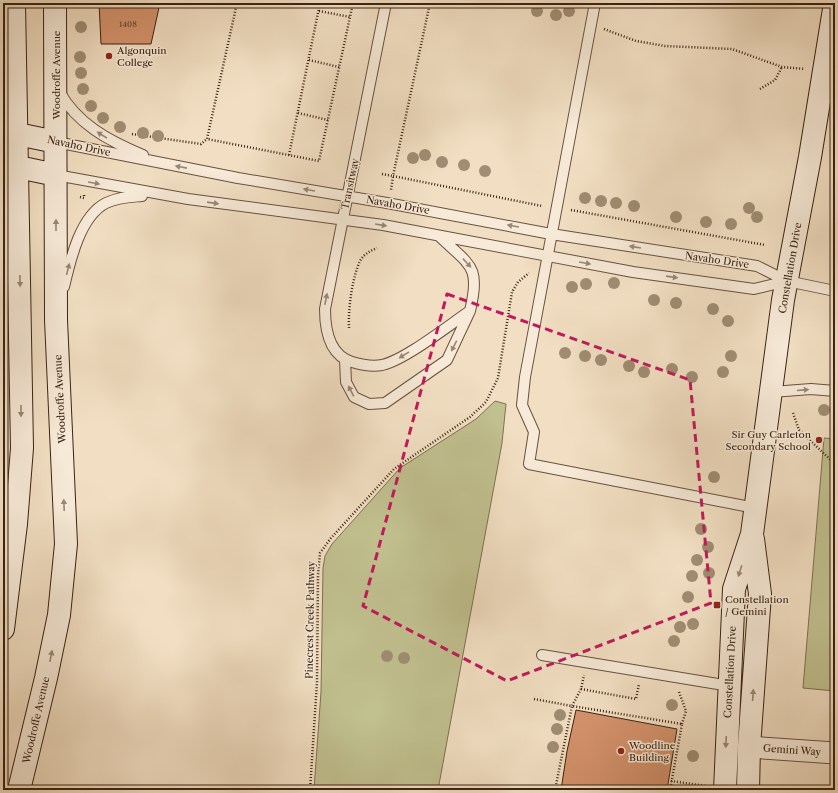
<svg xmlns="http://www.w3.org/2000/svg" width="838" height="793" viewBox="0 0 838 793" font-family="'Libre Caslon Text',serif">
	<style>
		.green { fill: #c1c08f; stroke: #7e7150 }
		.building { fill: #d4926c; stroke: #3b2212 }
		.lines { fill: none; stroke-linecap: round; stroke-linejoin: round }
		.lane-casing { stroke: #69513e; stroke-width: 12 }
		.street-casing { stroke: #69513e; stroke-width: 23 }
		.secondary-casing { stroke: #3b2212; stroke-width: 24 }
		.path { stroke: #3b2212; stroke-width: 2.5; stroke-dasharray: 1 2; stroke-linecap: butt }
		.lane { stroke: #f7ead8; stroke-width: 10 }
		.street { stroke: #f7ead8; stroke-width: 21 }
		.secondary { stroke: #f7ead8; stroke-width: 22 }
		.tree { fill: #a08d73 }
		.oneway { fill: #998675 }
		.marked { fill: none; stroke: #c2185b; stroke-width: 3; stroke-dasharray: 8 5; stroke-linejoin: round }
		.poi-dot { fill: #8f2418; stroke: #f7ead8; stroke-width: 1.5 }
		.labels { text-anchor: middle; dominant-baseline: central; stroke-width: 3; stroke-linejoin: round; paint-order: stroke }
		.number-label { font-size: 8px; fill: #613e28 }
		.poi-label { font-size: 10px; fill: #3b2212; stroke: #f7ead8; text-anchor: start }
		.street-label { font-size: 10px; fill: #3b2212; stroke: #f7ead8 }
	</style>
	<rect width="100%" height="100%" fill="#f2dfc3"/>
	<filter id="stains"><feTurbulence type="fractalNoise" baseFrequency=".005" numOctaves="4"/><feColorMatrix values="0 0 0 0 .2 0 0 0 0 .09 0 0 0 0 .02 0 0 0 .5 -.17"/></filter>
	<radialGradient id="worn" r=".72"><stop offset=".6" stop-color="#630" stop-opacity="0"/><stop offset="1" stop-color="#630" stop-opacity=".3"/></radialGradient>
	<path class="green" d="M495 401 506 404 502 443 438 790H314L321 692 323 568 325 556 332 544 400 468 476 419Z
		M824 438 835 439V691L803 688Z"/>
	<path class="building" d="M99 3H160L151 44H101Z
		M576 710 677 729 667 790H561L567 751Z"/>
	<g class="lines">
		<g class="lane-casing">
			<path id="lane" d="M386 3 325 309C325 330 329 355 352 362 362 365 371 367 382 365 405 360 449 325 470 311 481 265 470 266 439 236
				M595 3 525 377 522 405 534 432 529 464 755 508
				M59 91C77 124 109 141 143 155
				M56 142 238 178 387 203 551 234 757 266 787 281 835 291
				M56 175 188 199 383 225 633 272 754 289 787 281
				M64 287C70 261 80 216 106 203 118 197 130 197 142 196
				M345 360 346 382 354 397 369 404 385 403 447 360 470 311
				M772 392 811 389 835 391
				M542 655 730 686"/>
		</g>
		<g class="street-casing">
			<path id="street" d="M749 747 835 753"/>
		</g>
		<g class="secondary-casing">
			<path id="secondary" d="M3 131 56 142
				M4 164 56 175
				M3 629 16 524 22 448 14 3
				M19 790 46 678 59 615 66 544 56 320 55 3
				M725 790 734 589 752 534 783 300 810 157 835 3
				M748 790 749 747 760 594 753 539"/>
		</g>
		<path class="path" d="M237 3 207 139 319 161 353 3
			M430 3 393 176 542 206
			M319 11 350 17
			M604 29 636 41 665 46 732 49 782 67 805 69
			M309 60 339 67
			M760 89 775 80 782 67
			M298 113 328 120
			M132 134 201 144 207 139
			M289 155 320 3
			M382 174 393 176 391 190
			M80 197 84 198V193
			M571 210 765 245
			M349 328C348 310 352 278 360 261 364 254 370 251 377 248
			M793 413 799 430 835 464
			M581 689 636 699 639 684
			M679 692 686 711 682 724
			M534 699 572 706 581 689 584 675
			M671 781 706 786
			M310 790 317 682 318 575 320 553 331 538 394 469 470 417 486 402 498 378 512 292 518 282 529 273
			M555 790 572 706 682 724 670 790"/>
		<use href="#lane" class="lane"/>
		<use href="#street" class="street"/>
		<use href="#secondary" class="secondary"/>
	</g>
	<g class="tree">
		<circle cx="537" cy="11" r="6"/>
		<circle cx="569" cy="11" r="6"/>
		<circle cx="556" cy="15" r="6"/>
		<circle cx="81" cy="27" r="6"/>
		<circle cx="80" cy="57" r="6"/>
		<circle cx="81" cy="73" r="6"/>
		<circle cx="83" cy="89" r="6"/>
		<circle cx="91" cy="106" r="6"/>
		<circle cx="103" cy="118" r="6"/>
		<circle cx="120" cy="127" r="6"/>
		<circle cx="143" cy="133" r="6"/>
		<circle cx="158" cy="136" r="6"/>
		<circle cx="425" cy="155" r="6"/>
		<circle cx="413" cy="158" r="6"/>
		<circle cx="442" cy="162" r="6"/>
		<circle cx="464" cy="165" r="6"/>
		<circle cx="485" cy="171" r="6"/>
		<circle cx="585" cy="198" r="6"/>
		<circle cx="601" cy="201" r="6"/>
		<circle cx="616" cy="203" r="6"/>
		<circle cx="634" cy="206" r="6"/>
		<circle cx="749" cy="208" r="6"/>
		<circle cx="676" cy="217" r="6"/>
		<circle cx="757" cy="217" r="6"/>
		<circle cx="706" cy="222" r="6"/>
		<circle cx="731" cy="224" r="6"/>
		<circle cx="614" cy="283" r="6"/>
		<circle cx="586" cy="284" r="6"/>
		<circle cx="572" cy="287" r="6"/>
		<circle cx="654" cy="300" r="6"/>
		<circle cx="676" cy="303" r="6"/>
		<circle cx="713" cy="309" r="6"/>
		<circle cx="728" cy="321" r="6"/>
		<circle cx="565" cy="353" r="6"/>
		<circle cx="585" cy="356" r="6"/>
		<circle cx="731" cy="356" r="6"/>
		<circle cx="601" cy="360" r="6"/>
		<circle cx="629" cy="366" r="6"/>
		<circle cx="672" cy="369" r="6"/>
		<circle cx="644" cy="372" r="6"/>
		<circle cx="723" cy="372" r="6"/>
		<circle cx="692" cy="377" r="6"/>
		<circle cx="824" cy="410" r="6"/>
		<circle cx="714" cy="477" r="6"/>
		<circle cx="701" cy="529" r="6"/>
		<circle cx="708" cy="547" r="6"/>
		<circle cx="697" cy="560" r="6"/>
		<circle cx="709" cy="573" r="6"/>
		<circle cx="692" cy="576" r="6"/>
		<circle cx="688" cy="597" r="6"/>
		<circle cx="693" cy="624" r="6"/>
		<circle cx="680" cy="627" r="6"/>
		<circle cx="674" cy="641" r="6"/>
		<circle cx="387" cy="656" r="6"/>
		<circle cx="404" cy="658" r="6"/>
		<circle cx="672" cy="705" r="6"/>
		<circle cx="560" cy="715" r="6"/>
		<circle cx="557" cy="729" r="6"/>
		<circle cx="553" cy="747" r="6"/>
		<circle cx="693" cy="756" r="6"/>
	</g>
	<defs><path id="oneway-solid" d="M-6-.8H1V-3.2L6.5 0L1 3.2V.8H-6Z"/></defs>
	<g class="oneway">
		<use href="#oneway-solid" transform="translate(102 135) rotate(-148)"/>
		<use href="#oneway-solid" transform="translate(181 167) rotate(-169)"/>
		<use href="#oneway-solid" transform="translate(94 183) rotate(10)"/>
		<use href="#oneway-solid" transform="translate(309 190) rotate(-170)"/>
		<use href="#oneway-solid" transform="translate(213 203) rotate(8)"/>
		<use href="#oneway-solid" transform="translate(56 225) rotate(-90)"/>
		<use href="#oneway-solid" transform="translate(381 225) rotate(9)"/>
		<use href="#oneway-solid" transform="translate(513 226) rotate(-170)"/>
		<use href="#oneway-solid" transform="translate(635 247) rotate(-171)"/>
		<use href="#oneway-solid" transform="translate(467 263) rotate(47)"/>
		<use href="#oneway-solid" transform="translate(585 263) rotate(10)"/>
		<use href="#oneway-solid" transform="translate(68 269) rotate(-76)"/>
		<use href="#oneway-solid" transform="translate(672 277) rotate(8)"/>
		<use href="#oneway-solid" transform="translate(20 281) rotate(89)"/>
		<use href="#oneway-solid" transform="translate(326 299) rotate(-79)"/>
		<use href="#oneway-solid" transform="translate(454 346) rotate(117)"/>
		<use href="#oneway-solid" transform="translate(404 355) rotate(148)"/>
		<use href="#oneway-solid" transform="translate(803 390) rotate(-5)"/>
		<use href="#oneway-solid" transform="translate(351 391) rotate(-118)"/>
		<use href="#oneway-solid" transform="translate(21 411) rotate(90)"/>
		<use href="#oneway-solid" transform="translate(64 505) rotate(-92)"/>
		<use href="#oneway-solid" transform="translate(740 571) rotate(108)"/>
		<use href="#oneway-solid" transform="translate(51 656) rotate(-79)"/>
		<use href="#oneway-solid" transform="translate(753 695) rotate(-86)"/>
		<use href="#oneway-solid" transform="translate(726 742) rotate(93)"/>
	</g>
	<path class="marked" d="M447 294 690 380 711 603 507 681 363 606Z"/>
	<g class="poi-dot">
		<circle cx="109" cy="56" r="4"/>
		<circle cx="819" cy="440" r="4"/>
		<rect x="713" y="601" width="8" height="8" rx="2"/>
		<circle cx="621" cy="751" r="4"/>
	</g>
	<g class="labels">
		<g class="number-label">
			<text x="128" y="24">1408</text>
		</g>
		<g class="poi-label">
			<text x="117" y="50">Algonquin<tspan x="117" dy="12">College</tspan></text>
			<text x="811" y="434" text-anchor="end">Sir Guy Carleton<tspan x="811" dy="12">Secondary School</tspan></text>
			<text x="725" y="599">Constellation<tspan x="725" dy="12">/ Gemini</tspan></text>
			<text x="629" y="745">Woodline<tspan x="629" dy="12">Building</tspan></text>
		</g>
		<g class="street-label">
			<text transform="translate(56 75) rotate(-90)">Woodroffe Avenue</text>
			<text transform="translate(79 146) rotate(12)">Navaho Drive</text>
			<text transform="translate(350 184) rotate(-78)">Transitway</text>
			<text transform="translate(398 205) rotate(10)">Navaho Drive</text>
			<text transform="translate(717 260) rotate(8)">Navaho Drive</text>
			<text transform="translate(790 268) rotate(-80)">Constellation Drive</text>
			<text transform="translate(60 399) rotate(-93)">Woodroffe Avenue</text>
			<text transform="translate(310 620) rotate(-89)">Pinecrest Creek Pathway</text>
			<text transform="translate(730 672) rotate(-87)">Constellation Drive</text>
			<text transform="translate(36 720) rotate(-77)">Woodroffe Avenue</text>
			<text transform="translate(792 750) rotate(4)">Gemini Way</text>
		</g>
	</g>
	<rect width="838" height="793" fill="none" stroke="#f2dfc3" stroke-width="16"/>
	<rect x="4" y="4" width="830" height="785" fill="none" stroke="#3b2212" stroke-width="2"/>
	<rect x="8" y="8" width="822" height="777" fill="none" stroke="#3b2212"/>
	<rect width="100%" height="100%" filter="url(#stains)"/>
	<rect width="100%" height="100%" fill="url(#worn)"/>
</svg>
